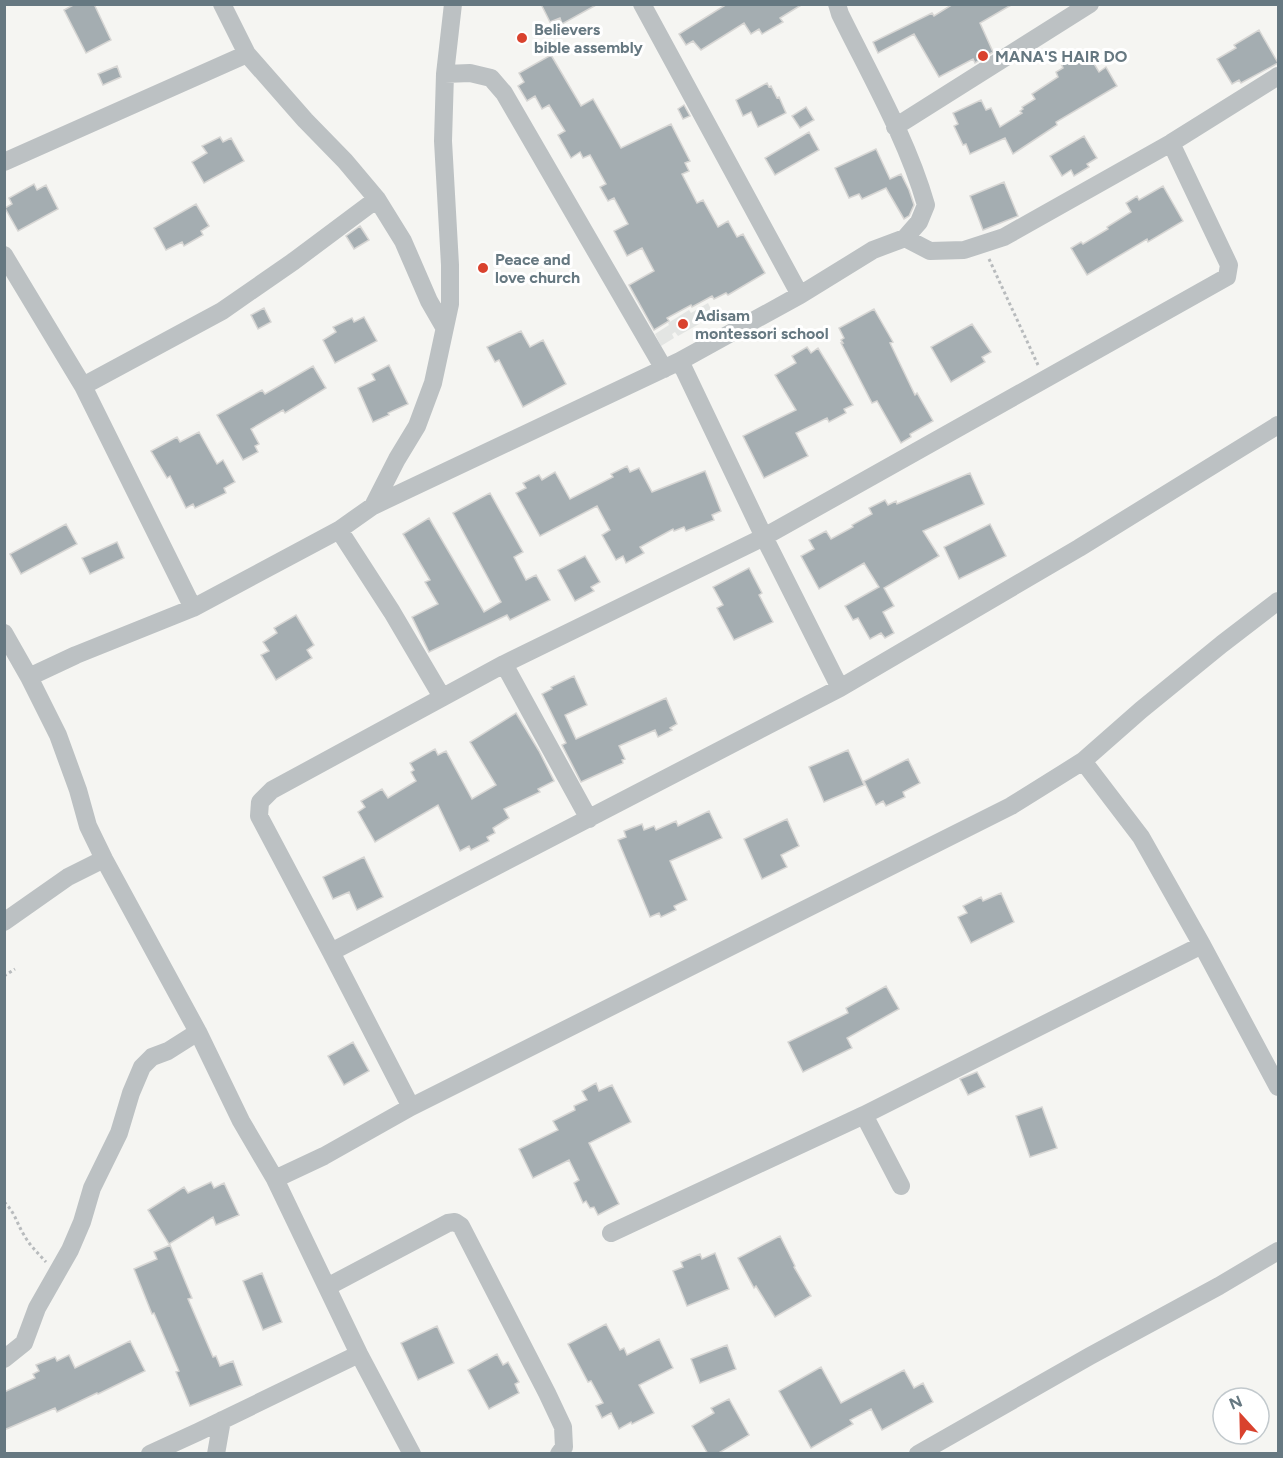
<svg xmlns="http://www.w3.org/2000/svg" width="1283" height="1458" viewBox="0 0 1283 1458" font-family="Figtree,sans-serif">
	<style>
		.built { fill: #e3e5e3 }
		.building { fill: #a4adb1; stroke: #d7d6d4; stroke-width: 1.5 }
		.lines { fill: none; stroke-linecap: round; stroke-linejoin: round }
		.path { stroke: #b8bbbd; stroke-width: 3; stroke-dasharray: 3 3; stroke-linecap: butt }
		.minor { stroke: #bcc1c3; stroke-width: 18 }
		.poi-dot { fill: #d9422e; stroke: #fff; stroke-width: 2 }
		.labels { text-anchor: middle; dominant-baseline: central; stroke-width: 6; stroke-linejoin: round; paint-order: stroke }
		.poi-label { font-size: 16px; font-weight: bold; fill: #667881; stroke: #fff; text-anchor: start }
	</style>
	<rect width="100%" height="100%" fill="#f5f5f2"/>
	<path class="built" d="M708 303 714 315 702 322 699 318 697 319 699 324 678 336 675 332 672 334 674 338 661 346 655 334 669 325 668 323 689 310 691 313Z"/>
	<path class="building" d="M75 4H94L111 40 86 53 64 10Z
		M541 4H598L562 24 560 18 550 22Z
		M727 4H803L780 18 783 22 762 34 759 29 751 34 744 23 701 50 693 41 686 45 679 34Z
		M953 4H1013L980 23 993 52 975 63 973 59 939 77 914 34 878 53 873 42 932 13 934 16Z
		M1259 30 1278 63 1241 83 1239 80 1232 84 1217 59 1236 48 1234 45Z
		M1081 52 1083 56 1088 54 1099 72 1106 67 1117 86 1056 122 1057 125 1013 154 1005 138 970 154 966 144 963 145 954 126 958 124 953 113 981 100 986 110 991 108 1000 127 1022 113 1020 111 1023 109 1022 107 1035 99 1032 94 1058 77 1056 72 1063 68 1061 63Z
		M551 55 581 106 593 99 621 148 671 124 690 161 685 163 689 171 682 174 697 203 703 200 718 227 728 221 737 237 743 234 765 273 728 295 726 293 714 299 712 296 692 307 691 305 667 318 669 321 654 330 629 285 654 271 642 248 627 256 614 231 628 224 614 198 608 201 600 187 606 184 590 155 583 158 580 152 571 158 558 135 565 131 549 105 542 109 535 96 527 101 518 86 524 82 519 73Z
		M117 66 121 77 103 85 98 74Z
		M767 83 769 87 771 86 777 98 779 97 786 113 758 127 751 112 743 116 736 100Z
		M684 105 690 116 683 119 678 109Z
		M806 107 814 120 800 128 792 116Z
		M809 132 819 150 775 175 765 158Z
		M1084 136 1097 158 1087 164 1089 167 1074 176 1071 170 1062 176 1050 156Z
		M220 137 223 142 231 138 244 161 204 183 192 162 207 153 202 146Z
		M876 149 890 179 901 174 909 190 914 205 909 216 904 219 886 188 862 199 859 194 849 198 835 168Z
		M1004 182 1018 216 983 230 970 196Z
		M34 184 37 190 46 185 58 209 18 231 5 208 12 204 9 198Z
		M1163 186 1183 221 1148 242 1147 239 1087 275 1071 248 1081 242 1083 244 1108 229 1107 227 1131 212 1126 203 1137 196 1139 200Z
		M196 204 209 226 201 231 203 235 184 246 182 242 166 250 154 228Z
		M360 226 369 240 354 249 346 236Z
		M264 308 271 322 258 329 251 315Z
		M874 309 893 342 890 343 915 395 917 393 933 421 910 434 911 437 901 443 877 401 872 403 841 343H843L841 340 844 338 839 328Z
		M364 317 377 341 335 363 323 340 336 332 333 327 352 318 354 322Z
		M972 324 991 352 982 357 985 362 951 382 931 347Z
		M521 331 530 347 543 340 566 384 523 407 499 360 495 362 487 347Z
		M807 347 811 353 818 348 853 405 844 409 846 413 829 422 827 418 796 433 808 456 764 478 743 436 796 410 775 375 796 363 792 356Z
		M389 365 408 404 388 413 389 415 373 422 358 388 375 380 372 374Z
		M313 366 326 388 285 413 283 410 251 429 259 444 255 446 258 452 243 460 217 415 262 390 265 394Z
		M199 432 217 464 223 460 235 482 224 488 226 493 195 508 193 504 186 508 170 476 167 478 151 451 177 437 180 442Z
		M627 466 630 472 639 468 652 492 705 471 721 511 712 515 714 520 686 531 684 527 674 531 673 529 640 547 644 553 626 563 623 556 616 560 602 535 610 530 597 506 540 536 516 493 526 488 523 483 539 475 542 480 555 472 570 499 613 477 611 474Z
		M970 473 984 504 923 531 939 556 884 588 894 606 883 612 894 633 885 638 881 633 870 639 858 618 853 620 845 606 879 587 864 563 819 589 801 556 814 549 809 540 826 531 831 539 853 527 852 525 872 514 869 508 885 500 888 505 896 501 897 504Z
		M490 493 523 552 514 557 526 580 536 575 550 600 510 620 507 615 429 652 412 617 438 604 425 582 430 580 403 534 429 518 484 612 501 602 453 513Z
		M66 524 77 544 21 574 10 554Z
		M990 524 1006 556 959 579 944 547Z
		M117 542 124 558 90 574 82 558Z
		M585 556 600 582 591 587 594 591 575 601 558 570Z
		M749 568 762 593 759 595 773 622 734 640 717 608 723 605 713 587Z
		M296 615 314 645 307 650 312 658 276 680 261 655 269 651 263 642 277 633 274 628Z
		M574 676 587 705 565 715 576 739 666 698 677 724 670 728 672 730 658 737 655 730 619 746 625 759 622 760 623 763 581 782 562 745 566 743 542 694 552 689 551 687Z
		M516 713 539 751 554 781 538 789 540 792 504 809 509 818 493 828 495 833 487 837 489 841 471 850 469 846 460 851 438 805 375 842 358 812 365 807 361 801 382 789 388 798 416 781 411 772 414 770 410 763 435 749 438 755 446 751 472 799 496 785 470 742Z
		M848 750 864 785 824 802 809 767Z
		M908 759 920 783 903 792 905 797 886 806 883 801 876 805 864 781Z
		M709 811 722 838 670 861 687 900 674 906 676 910 661 917 659 913 650 917 618 840 626 837 624 831 642 824 644 830 654 826 656 830 676 821 678 826Z
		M787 819 799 846 781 855 787 867 762 879 744 839Z
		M364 857 383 897 357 910 349 892 333 899 323 877Z
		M1001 893 1014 922 971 943 958 917 967 913 963 906 981 897 983 901Z
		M886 986 899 1009 847 1038 852 1048 803 1072 788 1042 848 1013 846 1008Z
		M353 1042 369 1071 344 1085 328 1056Z
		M977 1072 985 1087 968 1095 960 1079Z
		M596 1083 599 1091 612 1085 631 1122 589 1143 619 1204 598 1215 594 1207 590 1208 586 1201 583 1203 574 1183 579 1180 569 1160 533 1178 519 1149 558 1130 553 1121 575 1110 574 1106 587 1100 582 1091Z
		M1042 1107 1057 1148 1030 1157 1016 1116Z
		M211 1182 214 1188 224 1183 239 1215 216 1225 213 1217 169 1244 148 1210 184 1187 188 1193Z
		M780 1236 795 1266 794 1267 811 1296 775 1317 756 1286 754 1288 738 1258Z
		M170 1245 192 1298 188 1299 213 1357 216 1356 220 1366 233 1361 242 1385 190 1406 176 1372 179 1371 154 1313 152 1314 134 1269 157 1259 154 1252Z
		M715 1253 729 1289 687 1306 673 1271 683 1267 681 1262 700 1254 702 1259Z
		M262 1273 282 1322 263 1330 243 1281Z
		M606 1324 620 1350 624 1348 627 1355 659 1339 673 1368 639 1385 654 1413 632 1424 631 1422 619 1429 611 1413 602 1418 596 1406 603 1403 591 1381 588 1382 568 1344Z
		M437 1326 454 1363 418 1380 401 1343Z
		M130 1341 145 1371 98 1394 97 1393 57 1412 55 1408 4 1430V1392L35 1378 33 1374 39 1371 36 1365 55 1357 57 1361 69 1355 75 1368Z
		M727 1345 736 1369 700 1383 691 1359Z
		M497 1354 503 1365 508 1362 519 1382 515 1384 519 1393 489 1409 468 1370Z
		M821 1367 841 1403 904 1370 914 1388 923 1383 933 1402 882 1430 871 1409 850 1420 853 1424 811 1448 779 1391Z
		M729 1399 749 1435 717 1454H708L692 1426 714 1413 711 1408Z"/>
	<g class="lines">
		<path class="path" d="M989 259 1038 365
			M4 976 15 969
			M4 1202C15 1212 17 1224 24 1235 30 1246 38 1253 46 1262"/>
		<path class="minor" d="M222 4 247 54 305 120 345 161 377 199 403 241 429 301 444 327
			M642 4 800 295
			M445 74 470 73 491 78 504 93 664 369
			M895 127 1090 4
			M4 162 247 54
			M905 238 930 251 964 250 1004 237 1171 143 1278 76
			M4 255 83 386 193 608
			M680 361 764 537 840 688
			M83 386 222 311 294 261 377 199
			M373 506 397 459 417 426 433 383 450 304V265L443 141 445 74 453 4
			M339 530 392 612 442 697
			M4 633 29 677 58 735 78 790 88 826 104 859 198 1032 241 1121 275 1179 359 1354 412 1454
			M504 664 589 819
			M29 677 76 655 193 608 339 530 373 506 680 361 800 295 873 250 905 238 919 222 926 205C907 139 870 75 840 14L837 4
			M1083 761 1141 837 1202 945 1278 1087
			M4 922 68 877 104 859
			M331 952 840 688 1079 548 1278 425
			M411 1107 331 952 259 816 260 802 272 790 504 664 764 537 1227 277 1229 265 1171 143
			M864 1115 901 1186
			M275 1179 324 1156 411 1107 1011 806 1083 761 1141 710 1222 644 1278 601
			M611 1233 864 1115 1202 945
			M327 1287 448 1223 455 1222 461 1226 547 1393 563 1427 564 1447 559 1454
			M4 1359 24 1343 37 1308 70 1250 82 1222 92 1188 119 1133 131 1093 142 1067 152 1057 168 1051 198 1032
			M150 1454 198 1432 359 1354
			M216 1454 222 1420
			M918 1454 1090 1356 1219 1286 1278 1251"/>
	</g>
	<g class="poi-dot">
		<circle cx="522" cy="38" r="6"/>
		<circle cx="983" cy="56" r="6"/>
		<circle cx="483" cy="268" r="6"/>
		<circle cx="683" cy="324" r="6"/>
	</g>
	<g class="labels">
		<g class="poi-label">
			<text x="534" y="29">Believers<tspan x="534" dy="18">bible assembly</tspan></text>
			<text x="995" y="56">MANA'S HAIR DO</text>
			<text x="495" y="259">Peace and<tspan x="495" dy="18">love church</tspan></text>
			<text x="695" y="315">Adisam<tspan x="695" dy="18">montessori school</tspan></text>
		</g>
	</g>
	<rect width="1283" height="1458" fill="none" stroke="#667881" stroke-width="12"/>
	<g transform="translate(1241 1416) rotate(338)"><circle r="28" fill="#ffffff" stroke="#c2c9cd" stroke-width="1.5"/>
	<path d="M0-4.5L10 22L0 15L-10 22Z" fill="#d9422e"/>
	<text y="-9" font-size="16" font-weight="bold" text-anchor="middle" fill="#667881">N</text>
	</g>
</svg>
